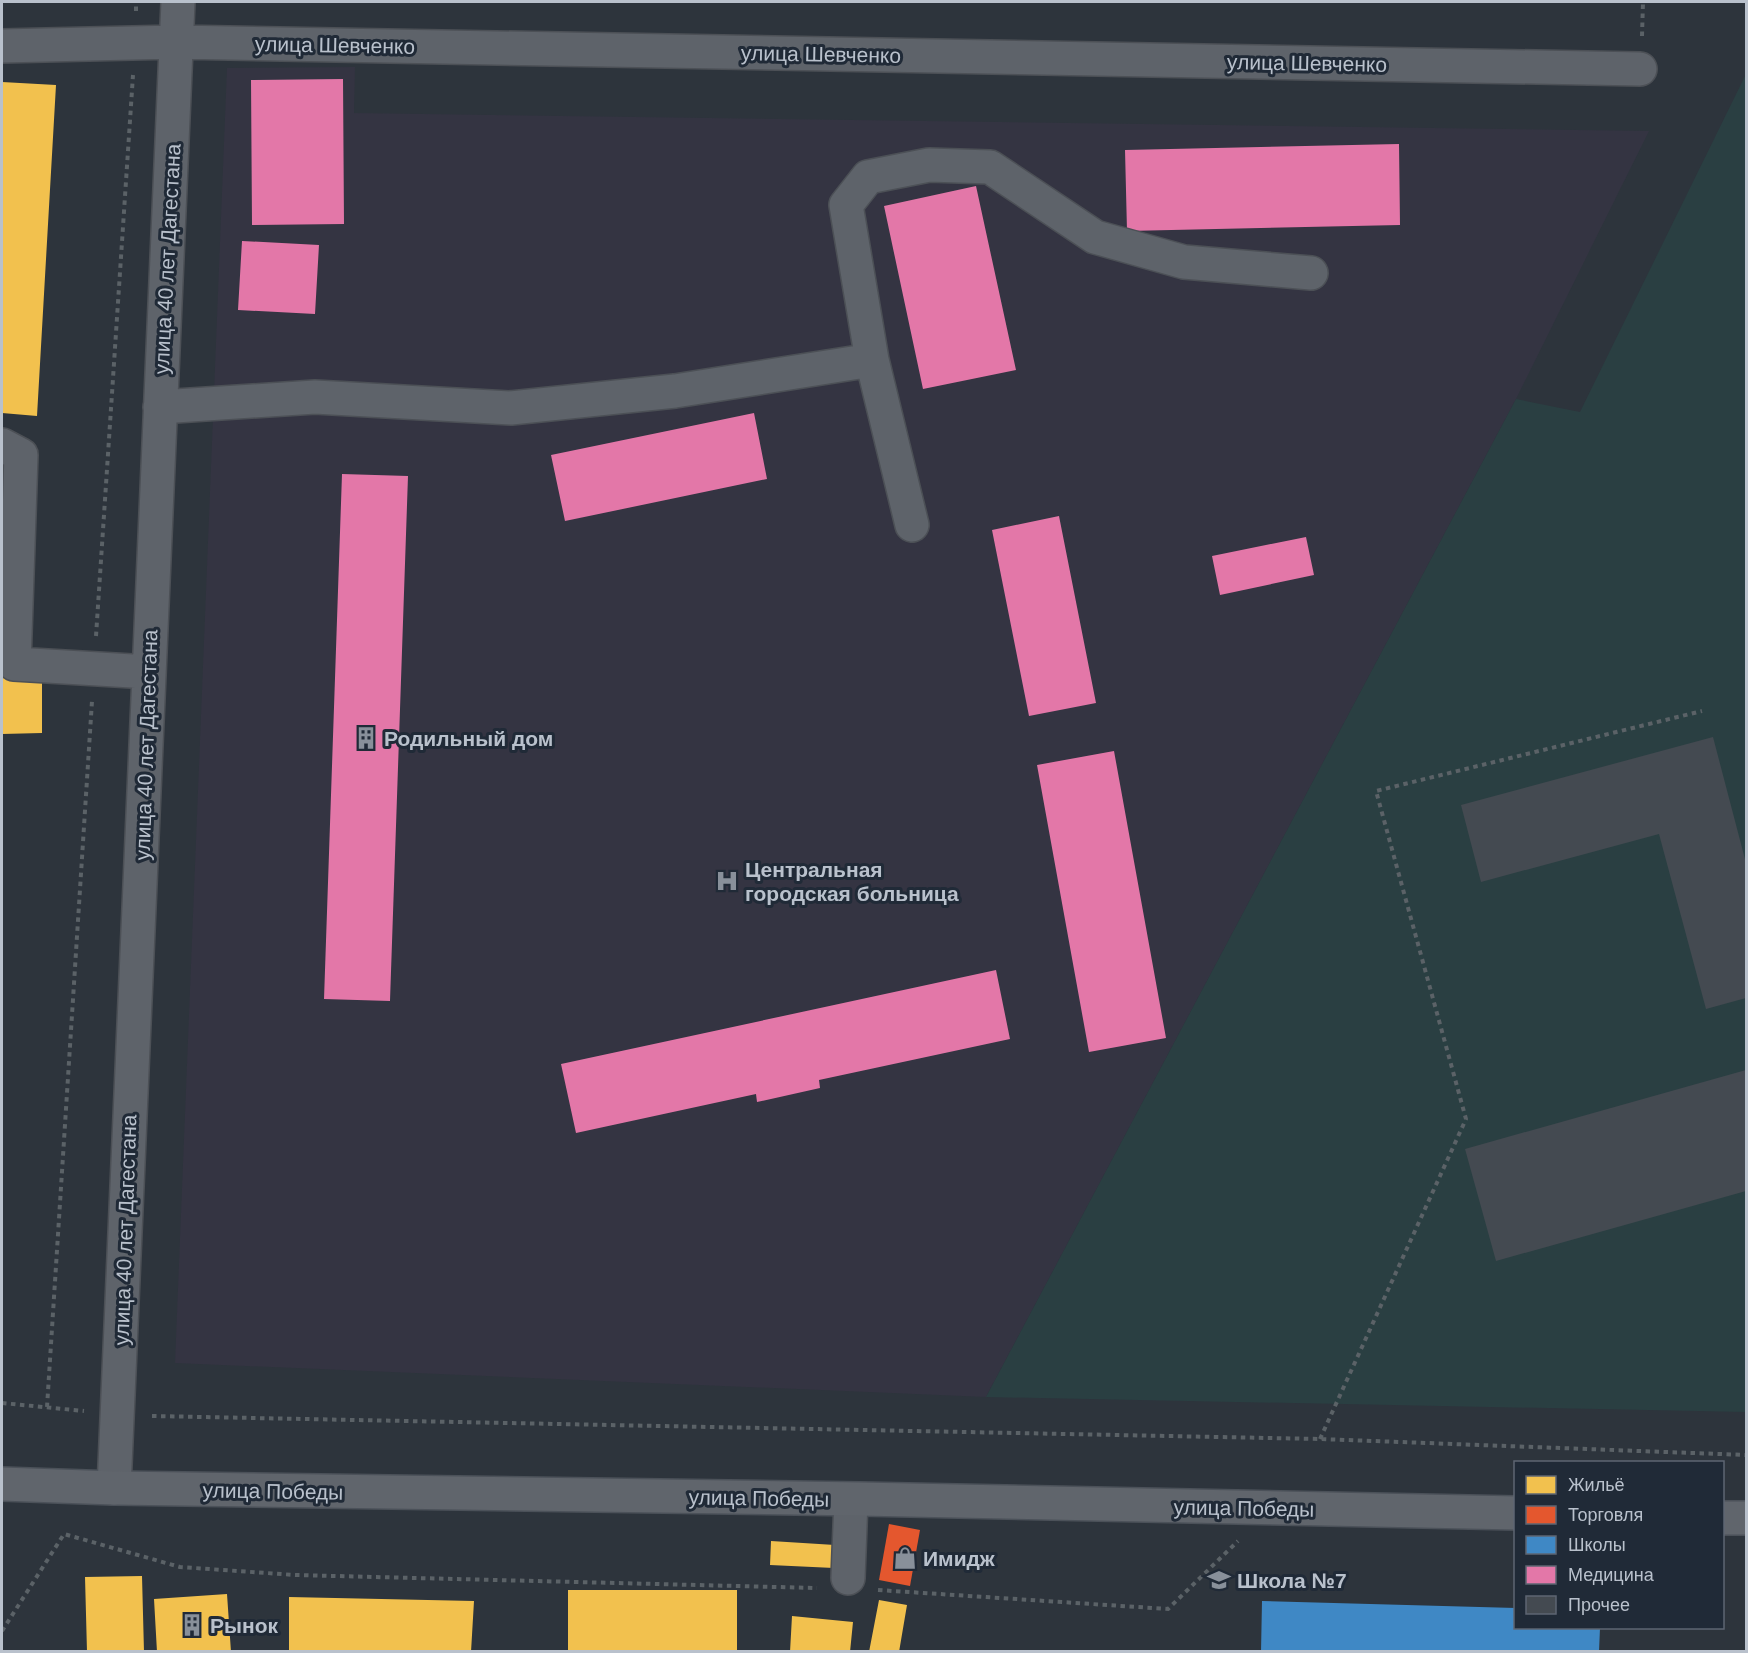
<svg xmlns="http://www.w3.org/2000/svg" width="1748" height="1653" viewBox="0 0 1748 1653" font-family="Helvetica,sans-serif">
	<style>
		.medical { fill: #343442 }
		.green { fill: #2a3f42 }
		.homes { fill: #f2c14e }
		.shops { fill: #e4572e }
		.schools { fill: #3f88c5 }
		.health { fill: #e377a8 }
		.building { fill: #444a51 }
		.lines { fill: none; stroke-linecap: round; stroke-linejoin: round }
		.minor-casing { stroke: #4c5056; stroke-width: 36 }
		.major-casing { stroke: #4b5159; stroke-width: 36 }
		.path { stroke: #5b6267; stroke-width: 4; stroke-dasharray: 4.5 4.5; stroke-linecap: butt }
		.minor { stroke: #5e636a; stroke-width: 33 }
		.major { stroke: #60656c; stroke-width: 33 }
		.labels { text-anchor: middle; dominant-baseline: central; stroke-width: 6; stroke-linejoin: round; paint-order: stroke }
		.street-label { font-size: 21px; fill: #b9c1cc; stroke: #202a37 }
		.poi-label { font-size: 21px; font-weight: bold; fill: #b9c1cc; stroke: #202a37; text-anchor: start }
	</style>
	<rect width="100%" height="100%" fill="#2d343c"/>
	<path class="medical" d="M355 67 354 113 1649 131 1516 399 986 1397 175 1363 227 68Z"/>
	<path class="green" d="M1746 74V1412L986 1397 1516 399 1580 412Z"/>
	<path class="homes" d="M2 82 56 85 37 416 2 413Z
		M2 678H42V733L2 734Z
		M771 1541 835 1545 834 1568 770 1565Z
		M142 1576 144 1652H87L85 1577Z
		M568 1590H737V1650H568Z
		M227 1594 231 1652H157L154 1599Z
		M289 1597 474 1601 471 1652H289Z
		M879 1600 907 1605 899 1652H869Z
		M792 1616 853 1622 850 1652H790Z"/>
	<path class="shops" d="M889 1524 920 1530 910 1586 879 1580Z"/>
	<path class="schools" d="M1262 1601 1516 1608V1628H1600L1599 1652H1261Z"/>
	<path class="health" d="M343 79 344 224 252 225 251 80Z
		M1399 144 1400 225 1127 231 1125 150Z
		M976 186 1016 370 923 389 884 206Z
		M242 241 319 245 315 314 238 310Z
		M754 413 767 479 565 521 551 455Z
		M342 474 408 476 390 1001 324 999Z
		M1059 516 1096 703 1029 716 992 530Z
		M1306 537 1314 575 1220 595 1212 556Z
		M1114 751 1166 1038 1089 1052 1037 765Z
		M996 970 1010 1039 819 1080 820 1088 757 1102 756 1094 576 1133 561 1064Z"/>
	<path class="building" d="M1713 737 1746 863V998L1706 1009 1659 834 1481 882 1461 805Z
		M1746 1070V1191L1496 1261 1465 1149Z"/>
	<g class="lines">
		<g class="minor-casing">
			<path id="minor" d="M2 46 176 42 1640 69
				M160 407 315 397 511 408 675 391 872 360
				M2 445 21 455 14 664 149 672
				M912 525 872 360 846 205 868 177 929 165 990 167 1095 237 1184 262 1311 273
				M114 1488 178 2
				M848 1578 851 1500"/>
		</g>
		<g class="major-casing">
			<path id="major" d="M2 1484 114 1488 861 1499 1516 1513
				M1722 1518H1746"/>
		</g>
		<path class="path" d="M136 11V2
			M1642 36 1643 2
			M96 636 133 75
			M2 1403 84 1411
			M47 1407 92 701
			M152 1416 1320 1439 1746 1455
			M1320 1439 1466 1119 1376 791 1702 711
			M878 1590 1168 1609 1238 1541
			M2 1631 64 1534 180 1567 295 1575 817 1588"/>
		<use href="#minor" class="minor"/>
		<use href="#major" class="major"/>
	</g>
	<defs>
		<g id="building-bare" transform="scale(1.8)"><path d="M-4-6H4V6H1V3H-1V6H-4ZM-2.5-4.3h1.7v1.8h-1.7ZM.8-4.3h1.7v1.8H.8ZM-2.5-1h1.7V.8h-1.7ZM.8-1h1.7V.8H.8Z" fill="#88909a" stroke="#202a37" stroke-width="2.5" paint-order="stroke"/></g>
		<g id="hospital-bare" transform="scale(1.8)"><path d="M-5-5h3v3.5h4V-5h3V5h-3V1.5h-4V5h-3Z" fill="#88909a" stroke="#202a37" stroke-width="2.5" paint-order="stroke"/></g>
		<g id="shop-bare" transform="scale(1.8)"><path d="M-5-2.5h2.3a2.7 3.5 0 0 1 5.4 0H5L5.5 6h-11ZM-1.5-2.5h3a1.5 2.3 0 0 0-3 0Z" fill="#88909a" stroke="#202a37" stroke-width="2.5" paint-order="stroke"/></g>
		<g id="school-bare" transform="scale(1.8)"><path d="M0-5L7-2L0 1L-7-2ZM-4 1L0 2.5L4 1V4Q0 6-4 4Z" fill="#88909a" stroke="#202a37" stroke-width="2.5" paint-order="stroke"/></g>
	</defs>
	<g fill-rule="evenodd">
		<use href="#building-bare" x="366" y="738"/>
		<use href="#hospital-bare" x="727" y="881"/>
		<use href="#shop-bare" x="905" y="1558"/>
		<use href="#school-bare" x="1219" y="1580"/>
		<use href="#building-bare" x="192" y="1625"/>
	</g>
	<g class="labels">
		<g class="street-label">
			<text transform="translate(335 45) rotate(1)">улица Шевченко</text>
			<text transform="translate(821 54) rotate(1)">улица Шевченко</text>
			<text transform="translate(1307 63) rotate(1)">улица Шевченко</text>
			<text transform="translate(167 259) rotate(-87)">улица 40 лет Дагестана</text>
			<text transform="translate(146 745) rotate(-88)">улица 40 лет Дагестана</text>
			<text transform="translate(125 1230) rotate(-88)">улица 40 лет Дагестана</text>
			<text transform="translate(273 1491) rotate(1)">улица Победы</text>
			<text transform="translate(759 1498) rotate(1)">улица Победы</text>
			<text transform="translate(1244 1508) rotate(1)">улица Победы</text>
		</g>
		<g class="poi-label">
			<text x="384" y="738">Родильный дом</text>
			<text x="745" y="869">Центральная<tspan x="745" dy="24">городская больница</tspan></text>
			<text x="923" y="1558">Имидж</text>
			<text x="1237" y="1580">Школа №7</text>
			<text x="210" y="1625">Рынок</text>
		</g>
	</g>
	<rect width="1748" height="1653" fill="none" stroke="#b9c1cc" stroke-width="6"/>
	<rect x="1514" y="1461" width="210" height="168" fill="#202a37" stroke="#5d6673" stroke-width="1.5"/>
	<rect x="1526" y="1476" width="30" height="18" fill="#f2c14e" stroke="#5d6673" stroke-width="1.5"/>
	<text x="1568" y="1491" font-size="18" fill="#b9c1cc">Жильё</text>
	<rect x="1526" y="1506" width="30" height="18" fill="#e4572e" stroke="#5d6673" stroke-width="1.5"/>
	<text x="1568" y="1521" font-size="18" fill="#b9c1cc">Торговля</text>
	<rect x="1526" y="1536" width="30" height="18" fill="#3f88c5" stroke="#5d6673" stroke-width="1.5"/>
	<text x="1568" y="1551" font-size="18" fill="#b9c1cc">Школы</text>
	<rect x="1526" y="1566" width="30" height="18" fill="#e377a8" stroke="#5d6673" stroke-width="1.5"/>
	<text x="1568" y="1581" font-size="18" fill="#b9c1cc">Медицина</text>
	<rect x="1526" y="1596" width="30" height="18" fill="#444a51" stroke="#5d6673" stroke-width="1.5"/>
	<text x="1568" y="1611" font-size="18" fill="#b9c1cc">Прочее</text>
</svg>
